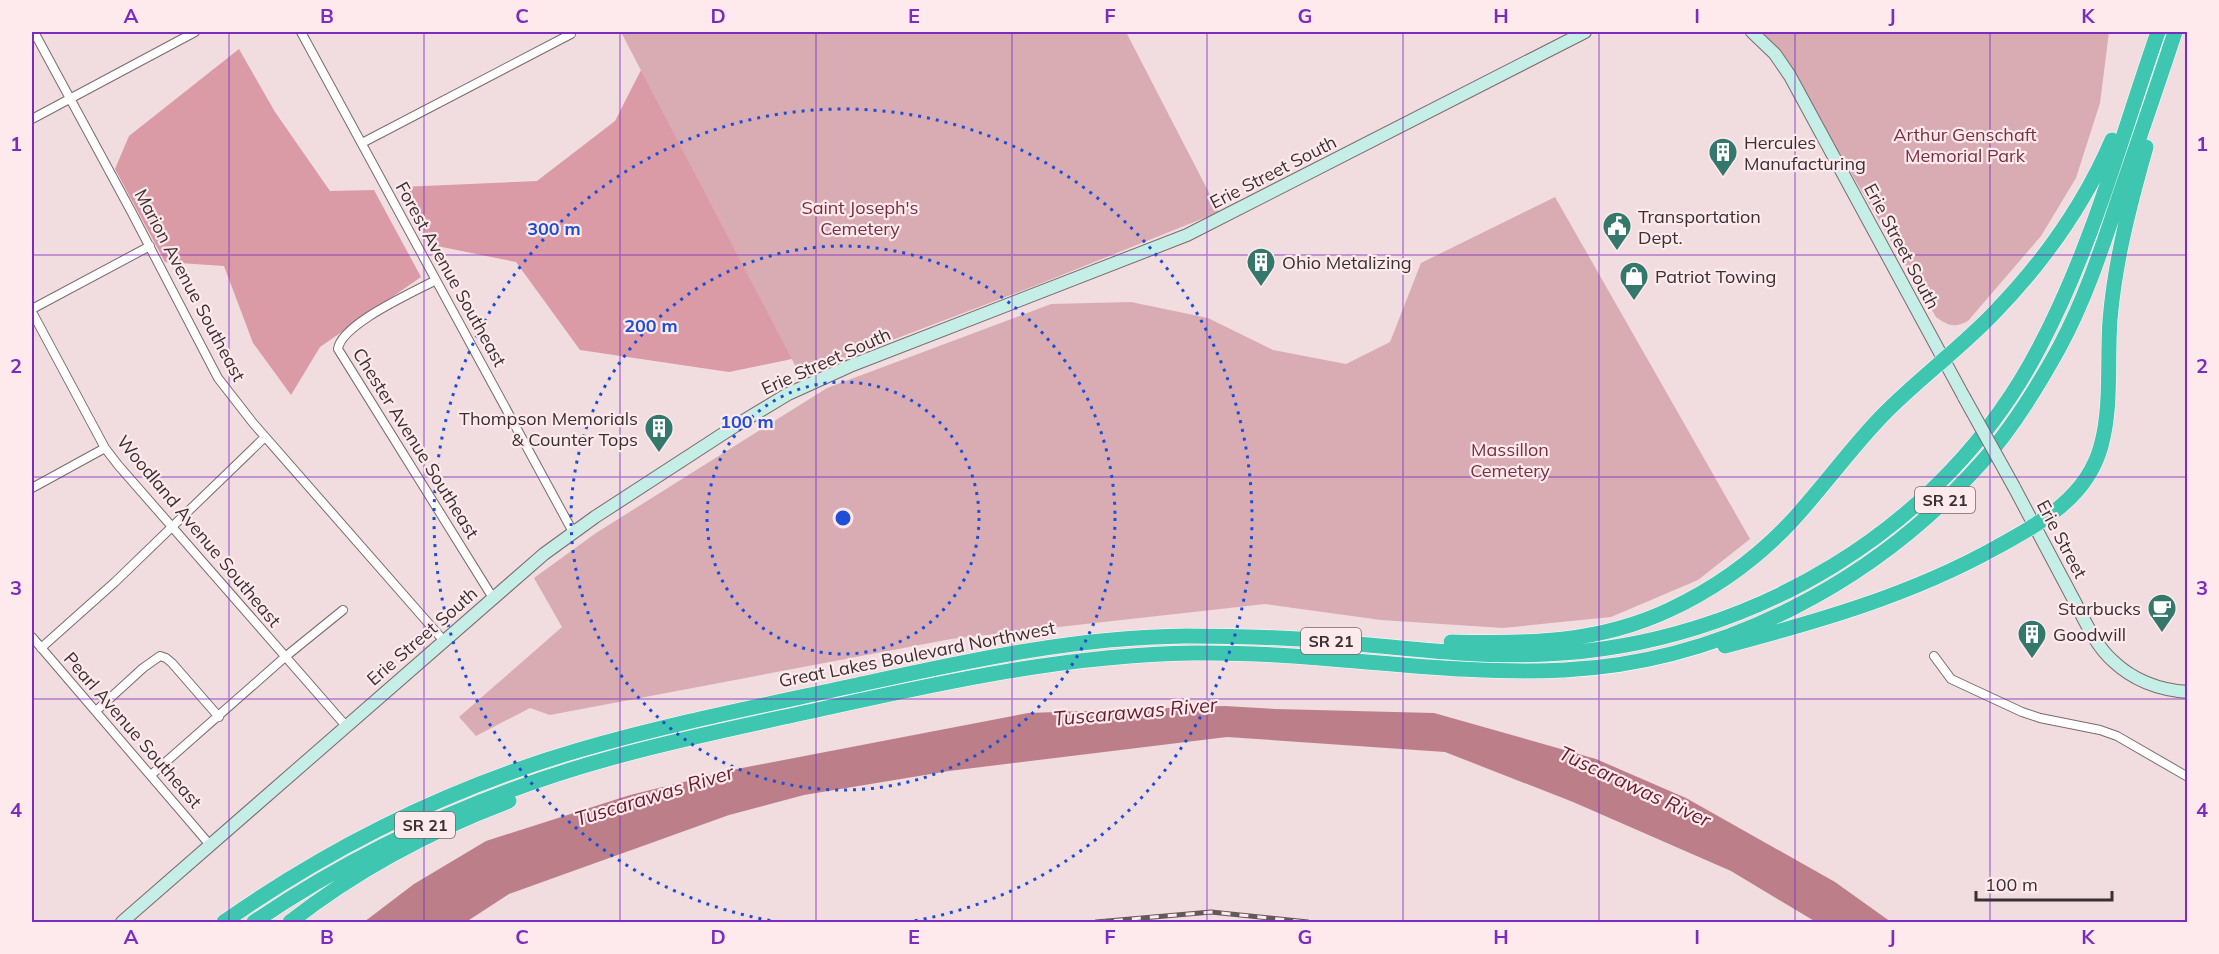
<svg xmlns="http://www.w3.org/2000/svg" width="2219" height="954" viewBox="0 0 2219 954" font-family="Mulish,sans-serif">
	<style>
		.green { fill: #d9acb4 }
		.forest { fill: #da9ba6 }
		.water { fill: #bc7f8a }
		.lines { fill: none; stroke-linecap: round; stroke-linejoin: round }
		.street-casing { stroke: #7c6a6d; stroke-width: 10 }
		.secondary-casing { stroke: #7c6a6d; stroke-width: 14 }
		.highway-casing { stroke: #fff; stroke-width: 16 }
		.street { stroke: #fff; stroke-width: 8 }
		.secondary { stroke: #c5eee7; stroke-width: 12 }
		.highway { stroke: #3ec6b0; stroke-width: 15 }
		.rail-casing { stroke: #63585a; stroke-width: 5 }
		.rail { stroke: #fee9ec; stroke-width: 3; stroke-dasharray: 9; stroke-linecap: butt }
		.secondary-bridge-casing { stroke: #7c6a6d; stroke-width: 14; stroke-linecap: butt }
		.secondary-bridge { stroke: #c5eee7; stroke-width: 12 }
		.grid { fill: none; stroke: #7b2cbf; stroke-width: 1.5; stroke-opacity: 0.55 }
		.ring { fill: none; stroke: #1d4ed8; stroke-width: 3; stroke-dasharray: 3 6 }
		.labels { text-anchor: middle; dominant-baseline: central; stroke-width: 4.5; stroke-linejoin: round; paint-order: stroke }
		.shield { fill: #fee9ec; stroke: #73686a; stroke-width: 1.5 }
		.shield-label { font-size: 16px; font-weight: bold; fill: #383032 }
		.park-label { font-size: 18px; fill: #792e41; stroke: #fee9ec }
		.poi-label { font-size: 18px; fill: #383032; stroke: #fee9ec; text-anchor: start }
		.street-label { font-size: 18px; fill: #383032; stroke: #fee9ec }
		.water-label { font-size: 20px; font-style: italic; fill: #651b30; stroke: #fee9ec }
		.centre { fill: #1d4ed8; stroke: #fee9ec; stroke-width: 3 }
		.ring-label { font-size: 18px; text-anchor: middle; font-weight: bold; fill: #1d4ed8; stroke: #fee9ec; stroke-width: 4.5; stroke-linejoin: round; paint-order: stroke }
		.neatline { fill: none; stroke: #7b2cbf; stroke-width: 2 }
		.grid-label { font-size: 20px; text-anchor: middle; font-weight: bold; fill: #7b2cbf }
	</style>
	<rect width="100%" height="100%" fill="#f1dcdf"/>
	<path class="green" d="M621 32H1126L1219 212 1037 285 800 375Z
		M1763 32H2109L2100 103 2076 178 2041 236 1968 321C1955 328 1948 326 1936 317L1841 156 1793 69Z
		M1555 197 1750 539 1698 580 1611 617 1503 628 1381 620 1265 604 951 639 550 715 530 708 476 736 459 717 562 627 534 578 596 533 827 388 1051 304 1131 302 1208 318 1273 350 1346 364 1390 342 1421 263Z"/>
	<path class="forest" d="M239 49 275 112 330 191 374 190 421 277 320 347 291 395 253 343 224 266 165 262 115 169 129 136Z
		M641 70 792 359 729 372 580 350 516 262 432 245 401 187 537 181 615 121Z"/>
	<path class="water" d="M1225 706 1276 709 1434 713 1596 759 1686 798 1835 882 1891 922H1816L1731 871 1573 802 1445 752 1227 737 949 771 804 795 729 815 509 894 466 922H364L414 884 486 841 630 795 737 769 1028 713Z"/>
	<g class="lines">
		<g class="street-casing">
			<path id="street" d="M34 32 131 211 218 378 253 423 444 641
				M301 32 573 532
				M32 119 195 32
				M362 143 571 34
				M436 280C414 292 341 324 338 349L493 598
				M32 309 150 246
				M32 312 105 448 118 465 346 726
				M32 488 105 448
				M32 637 210 845
				M41 648 115 582 265 437
				M1934 656 1951 679 2022 712 2040 718 2100 730 2117 736 2188 777
				M96 711 143 668 160 656 166 658 172 663 219 717
				M151 775 285 657 343 610"/>
		</g>
		<g class="secondary-casing">
			<path id="secondary" d="M1752 32 1775 54 1790 76 1964 397
				M2014 487C2035 526 2055 565 2076 604 2086 623 2096 646 2113 661 2134 681 2159 690 2188 692
				M122 922 544 554 595 517 735 426 788 394 850 366 1187 235 1585 32"/>
		</g>
		<g class="highway-casing">
			<path id="highway" d="M1451 642C1527 644 1599 643 1669 610 1714 589 1756 559 1790 523 1822 489 1849 450 1882 416 1916 381 1957 351 1992 315 2041 265 2084 205 2112 140
				M1725 646C1819 621 1911 595 1997 547 2040 523 2087 498 2101 446 2112 406 2107 361 2110 320 2115 260 2130 204 2146 147
				M224 922C332 846 452 787 579 750 668 724 760 706 852 686 962 662 1072 637 1186 636 1232 636 1279 637 1326 641 1399 647 1473 658 1547 654 1749 645 1945 529 2039 348 2092 248 2121 138 2158 32
				M254 922C363 848 484 793 611 758 682 738 754 724 826 708 948 681 1068 655 1193 653 1318 651 1441 676 1565 670 1724 662 1876 581 1981 463 2012 429 2037 388 2059 348 2085 300 2102 248 2119 197 2138 142 2157 87 2175 32
				M290 922C355 871 432 830 509 801"/>
		</g>
		<use href="#street" class="street"/>
		<use href="#secondary" class="secondary"/>
		<use href="#highway" class="highway"/>
		<g class="rail-casing">
			<path id="rail" d="M1096 922 1211 912 1308 922"/>
		</g>
		<use href="#rail" class="rail"/>
		<g class="secondary-bridge-casing">
			<path id="secondary-bridge" d="M1964 397 2014 487"/>
		</g>
		<use href="#secondary-bridge" class="secondary-bridge"/>
	</g>
	<path class="grid" d="M229 32V922M424 32V922M620 32V922M816 32V922M1012 32V922M1207 32V922M1403 32V922M1599 32V922M1795 32V922M1990 32V922M32 255H2188M32 477H2188M32 699H2188"/>
	<g class="ring">
		<circle cx="843" cy="518" r="136"/>
		<circle cx="843" cy="518" r="272"/>
		<path d="M779 922A409 409 0 1 1 907 922"/>
	</g>
	<defs>
		<g id="building-pin" transform="scale(1.5)"><path d="M0 17L-7.5 6A9.5 9.5 0 1 1 7.5 6Z" fill="#34786c" stroke="#fee9ec"/><path d="M-4-6H4V6H1V3H-1V6H-4ZM-2.5-4.3h1.7v1.8h-1.7ZM.8-4.3h1.7v1.8H.8ZM-2.5-1h1.7V.8h-1.7ZM.8-1h1.7V.8H.8Z" fill="#fff"/></g>
		<g id="civic-pin" transform="scale(1.5)"><path d="M0 17L-7.5 6A9.5 9.5 0 1 1 7.5 6Z" fill="#34786c" stroke="#fee9ec"/><path d="M-.6-6.5H3V-4.5H.6V-3L4-1V1h2V6H-6V1h2V-1L-.6-3ZM-1.2 2.5V6h2.4V2.5Z" fill="#fff"/></g>
		<g id="shop-pin" transform="scale(1.5)"><path d="M0 17L-7.5 6A9.5 9.5 0 1 1 7.5 6Z" fill="#34786c" stroke="#fee9ec"/><path d="M-5-2.5h2.3a2.7 3.5 0 0 1 5.4 0H5L5.5 6h-11ZM-1.5-2.5h3a1.5 2.3 0 0 0-3 0Z" fill="#fff"/></g>
		<g id="cafe-pin" transform="scale(1.5)"><path d="M0 17L-7.5 6A9.5 9.5 0 1 1 7.5 6Z" fill="#34786c" stroke="#fee9ec"/><path d="M-5.5-4.5H6V0H3Q3 3.5 0 3.5H-2.5Q-5.5 3.5-5.5 0ZM3-3.2v2h1.7v-2ZM-6 4.5H4V6H-6Z" fill="#fff"/></g>
	</defs>
	<g fill-rule="evenodd">
		<use href="#building-pin" x="1723" y="152"/>
		<use href="#civic-pin" x="1617" y="226"/>
		<use href="#building-pin" x="1261" y="262"/>
		<use href="#shop-pin" x="1634" y="276"/>
		<use href="#building-pin" x="659" y="428"/>
		<use href="#cafe-pin" x="2162" y="608"/>
		<use href="#building-pin" x="2032" y="634"/>
	</g>
	<g class="labels">
		<g class="shield">
			<rect x="1915" y="487" width="60" height="26" rx="4.5"/>
			<rect x="1301" y="628" width="60" height="26" rx="4.5"/>
			<rect x="395" y="812" width="60" height="26" rx="4.5"/>
		</g>
		<g class="shield-label">
			<text x="1945" y="500">SR 21</text>
			<text x="1331" y="641">SR 21</text>
			<text x="425" y="825">SR 21</text>
		</g>
		<g class="park-label">
			<text x="1965" y="134">Arthur Genschaft<tspan x="1965" dy="21">Memorial Park</tspan></text>
			<text x="860" y="207">Saint Joseph's<tspan x="860" dy="21">Cemetery</tspan></text>
			<text x="1510" y="449">Massillon<tspan x="1510" dy="21">Cemetery</tspan></text>
		</g>
		<g class="poi-label">
			<text x="1744" y="142">Hercules<tspan x="1744" dy="21">Manufacturing</tspan></text>
			<text x="1638" y="216">Transportation<tspan x="1638" dy="21">Dept.</tspan></text>
			<text x="1282" y="262">Ohio Metalizing</text>
			<text x="1655" y="276">Patriot Towing</text>
			<text x="638" y="418" text-anchor="end">Thompson Memorials<tspan x="638" dy="21">&amp; Counter Tops</tspan></text>
			<text x="2141" y="608" text-anchor="end">Starbucks</text>
			<text x="2053" y="634">Goodwill</text>
		</g>
		<g class="street-label">
			<text transform="translate(1273 172) rotate(-27)">Erie Street South</text>
			<text transform="translate(1902 246) rotate(62)">Erie Street South</text>
			<text transform="translate(451 274) rotate(61)">Forest Avenue Southeast</text>
			<text transform="translate(190 285) rotate(62)">Marion Avenue Southeast</text>
			<text transform="translate(826 361) rotate(-24)">Erie Street South</text>
			<text transform="translate(416 443) rotate(58)">Chester Avenue Southeast</text>
			<text transform="translate(199 531) rotate(50)">Woodland Avenue Southeast</text>
			<text transform="translate(2062 539) rotate(62)">Erie Street</text>
			<text transform="translate(422 636) rotate(-41)">Erie Street South</text>
			<text transform="translate(917 654) rotate(-11)">Great Lakes Boulevard Northwest</text>
			<text transform="translate(133 730) rotate(49)">Pearl Avenue Southeast</text>
		</g>
		<g class="water-label">
			<text transform="translate(1135 711) rotate(-5)">Tuscarawas River</text>
			<text transform="translate(1635 786) rotate(25)">Tuscarawas River</text>
			<text transform="translate(654 795) rotate(-17)">Tuscarawas River</text>
		</g>
	</g>
	<circle cx="843" cy="518" r="9" class="centre"/>
	<g class="ring-label">
		<text x="554" y="235">300 m</text>
		<text x="651" y="332">200 m</text>
		<text x="747" y="428">100 m</text>
	</g>
	<rect width="2219" height="954" fill="none" stroke="#fee9ec" stroke-width="66"/>
	<path d="M1976 891v9h136v-9" fill="none" stroke="#383032" stroke-width="3"/>
	<text x="1985" y="891" font-size="18" fill="#383032" stroke="#fee9ec" stroke-width="4.5" paint-order="stroke">100 m</text>
	<rect x="33" y="33" width="2153" height="888" class="neatline"/>
	<g class="grid-label">
		<text x="131" y="23">A</text>
		<text x="327" y="23">B</text>
		<text x="522" y="23">C</text>
		<text x="718" y="23">D</text>
		<text x="914" y="23">E</text>
		<text x="1110" y="23">F</text>
		<text x="1305" y="23">G</text>
		<text x="1501" y="23">H</text>
		<text x="1697" y="23">I</text>
		<text x="1892" y="23">J</text>
		<text x="2088" y="23">K</text>
		<text x="16" y="151">1</text>
		<text x="2202" y="151">1</text>
		<text x="16" y="373">2</text>
		<text x="2202" y="373">2</text>
		<text x="16" y="595">3</text>
		<text x="2202" y="595">3</text>
		<text x="16" y="817">4</text>
		<text x="2202" y="817">4</text>
		<text x="131" y="944">A</text>
		<text x="327" y="944">B</text>
		<text x="522" y="944">C</text>
		<text x="718" y="944">D</text>
		<text x="914" y="944">E</text>
		<text x="1110" y="944">F</text>
		<text x="1305" y="944">G</text>
		<text x="1501" y="944">H</text>
		<text x="1697" y="944">I</text>
		<text x="1892" y="944">J</text>
		<text x="2088" y="944">K</text>
	</g>
</svg>
